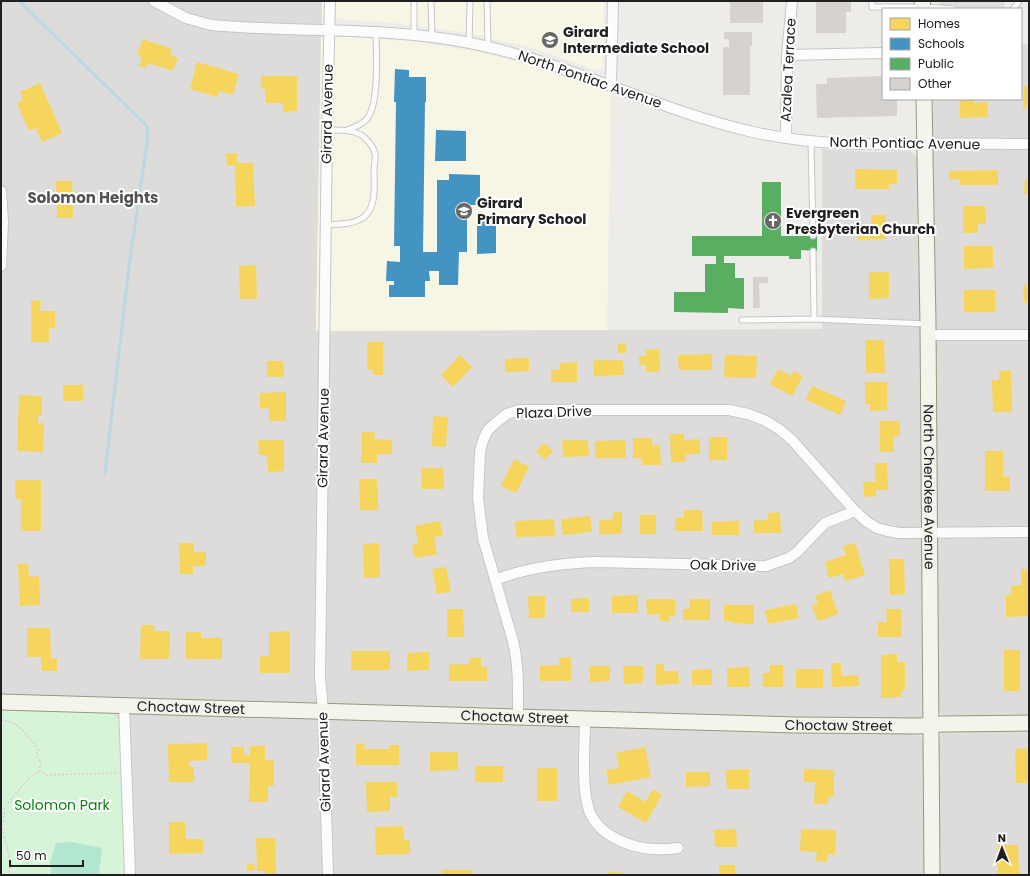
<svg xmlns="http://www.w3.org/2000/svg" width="1030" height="876" viewBox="0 0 1030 876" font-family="Poppins,sans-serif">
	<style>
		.residential { fill: #dddcda }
		.education { fill: #f7f6e4 }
		.religious { fill: #dcdcda }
		.park { fill: #d6f4d7 }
		.pitch { fill: #b3e6d1 }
		.homes { fill: #f6d55c }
		.schools { fill: #4393c3 }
		.public { fill: #5aae61 }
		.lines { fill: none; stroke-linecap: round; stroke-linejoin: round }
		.stream { stroke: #bbd9e2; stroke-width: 3 }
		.building { fill: #d5d2d0 }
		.lane-casing { stroke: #c7c6c5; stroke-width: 7 }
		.street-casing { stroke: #c7c6c5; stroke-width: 12 }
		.secondary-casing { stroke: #97987f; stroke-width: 17 }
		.path { stroke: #dccdca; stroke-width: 1.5; stroke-dasharray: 2 2; stroke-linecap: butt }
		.lane { stroke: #fcfcfc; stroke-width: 5 }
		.street { stroke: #fcfcfc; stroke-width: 10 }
		.secondary { stroke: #f4f4ec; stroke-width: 15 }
		.labels { text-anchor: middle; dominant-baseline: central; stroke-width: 4; stroke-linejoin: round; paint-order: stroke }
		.poi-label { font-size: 14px; font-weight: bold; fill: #202020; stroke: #fff; text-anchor: start }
		.street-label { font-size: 14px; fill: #202020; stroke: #fff }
		.park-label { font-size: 14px; fill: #088314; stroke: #fff }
		.neighbourhood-label { font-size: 15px; font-weight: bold; fill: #535353; stroke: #fff }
	</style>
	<rect width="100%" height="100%" fill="#eeece9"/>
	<path class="residential" d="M1 1H322L316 331 822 329V149L867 152 911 151 916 156 919 161 924 717 920 719H809L1 696Z
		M1021 42 1029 45V716L946 717 941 714 938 709 930 99H1021Z
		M112 712 915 732 921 736 924 742 925 875H124L123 793 119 723 118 718Z
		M1029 729V875H938V741L941 734 948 730Z"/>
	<path class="education" d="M322 1H604L603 67 599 71 529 47 462 32 394 23 322 18Z
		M321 37H350L419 42 484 53 548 71 611 93 607 330 316 331Z"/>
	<path class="religious" d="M940 1H1005L1004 9H940Z"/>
	<path class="park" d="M1 708 112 712 118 718 119 723 123 793 124 875H1Z"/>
	<path class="pitch" d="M72 842 102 848 99 875H51L50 863 56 843Z"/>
	<path class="homes" d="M143 39 172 49 170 55 178 58 173 71 148 63 146 68 139 66 142 57 137 55Z
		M197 62 239 74 233 95 219 91 217 97 190 89Z
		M261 76H297V111L283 112V103H266L265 89H261Z
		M40 83 62 133 42 142 36 128 29 131 17 103 23 100 20 92Z
		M1024 86H1029V109L1023 108Z
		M960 99H974V103L987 102 988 117 960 118Z
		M237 153V163H253L255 206 236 207 235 165 227 166 226 154Z
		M855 169 897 170V184H889V189H855Z
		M998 170V185H960V179L949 180V171Z
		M1025 179H1029V194H1024Z
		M56 181H72L73 218H57Z
		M963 206H985L986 223 978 224V233H963Z
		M871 215H886V239L857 240V225H871Z
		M964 246H993V268L964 269Z
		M256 265 257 299H240L239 266Z
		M869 272H889V298L869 299Z
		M1029 284V303H1024L1023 285Z
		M964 290H995V312H964Z
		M31 300 41 301 40 311H55V328H49V342H31Z
		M865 340H884L885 373H866Z
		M367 342H383V375H373V370H367Z
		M625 343 627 352 619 354 617 344Z
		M659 349 660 372H646V365H639V356H646V350Z
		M712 354V370H679L678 355Z
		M460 355 472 367 453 387 441 375Z
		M725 355 757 356 756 378 724 377Z
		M529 358V371L505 372V359Z
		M593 360H623L624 375 594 376Z
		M267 361H283L284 377H267Z
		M577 362V382H551V370H560V363Z
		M778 369 791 376 794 371 803 376 792 396 770 384Z
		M1011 370 1012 412H993L992 380H999V371Z
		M865 382H887V410L870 411V404H865Z
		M63 385H83V401H63Z
		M812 386 846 401 840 415 806 400Z
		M286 392V421H269V408L260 409V393Z
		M19 395 42 396V415H38V423H44L43 452 17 451Z
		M433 416 448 417 446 447 432 446Z
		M880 421H900V436H893L894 452H880Z
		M362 432H375L374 439 392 440V454H377V463H361Z
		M670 434H684V440L700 439V454H686V462H671Z
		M709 437H727V460H709Z
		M633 438H652V445H660L661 465H642V458H633Z
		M258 440H284V471L268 472 267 455H259Z
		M562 440H588L589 456 563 457Z
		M625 440 626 458H595V441Z
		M544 443 553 451 545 460 536 451Z
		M985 451H1003V477H1010V491H985Z
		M514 459 529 467 516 493 501 486Z
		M875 463H887L888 490H876V496L864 497 863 482H875Z
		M421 468H443L444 489H422Z
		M359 479H377L378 510H360Z
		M15 480H41V531H21V499H15Z
		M684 510H702L703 531H675V518L684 517Z
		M613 512H622V534H599V520L613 519Z
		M780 512 781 533H754V520H768V513Z
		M640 515H656V534H640Z
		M590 516 592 532 563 535 561 519Z
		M554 519 555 536 516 537 515 521Z
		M440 521 443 536 434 537 437 554 415 558 412 545 418 544 415 526Z
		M739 521V535H712V522Z
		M179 543H194V552H206V566H193V574H180Z
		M379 543 380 577 364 578 363 544Z
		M855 543 865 575 845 581 843 574 829 578 825 562 846 555 843 546Z
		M889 559H904L905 594 890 595Z
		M18 564H28L29 577 39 576 40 605 20 606Z
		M446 567 451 592 437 594 432 569Z
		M1021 569H1029V616L1006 617V595H1012L1011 586 1022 585Z
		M830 590 838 614 818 621 812 606 818 603 815 596Z
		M638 595V613H612V596Z
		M528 596H545V618H529Z
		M589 598V612H571V599Z
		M646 599H675V616H669V621H660L659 614 647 615Z
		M690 599H710V620H683V609H690Z
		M796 604 799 618 768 624 765 610Z
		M724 605H754V624L731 623V621H724Z
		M447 609H463L464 637H447Z
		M886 609H901L902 637H878V622H887Z
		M141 625H154V631H170L169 659H140Z
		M27 628H50L51 659 57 658V671H42L41 657H27Z
		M290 631V673H260V656H269V632Z
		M186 632H201V638H222V659H186Z
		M1004 650H1020V691H1004Z
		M351 651H390V670H351Z
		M429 652V670L407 671V653Z
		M897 654V662H905V690H902V697L881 698V655Z
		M571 657V681H540V666L560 665 559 658Z
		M470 658H481V667H487V681H449V664H470Z
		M831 663H841V676L858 675 859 686 832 687Z
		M656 664H664V671H678L679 684 656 685Z
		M770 665H783V687H763V673H770Z
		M590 666H610V681L590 682Z
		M623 666H643V683L624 684Z
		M749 667 750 687H727V668Z
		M712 669V685H692V670Z
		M796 669H823V688H796Z
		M207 743V760L189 761 190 767H194V782H169L168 744Z
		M356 743 365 744 364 749H390V745H399V765H356Z
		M250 746H265V760H274V786H268V802H249L250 763H231V747H244V755H250Z
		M645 747 651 777 609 785 606 770 619 768 616 753Z
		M1029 748V783H1016L1015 749Z
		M430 752H458V770L430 771Z
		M475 766H503V782H475Z
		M537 768H557V801H537Z
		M749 769V789H727L726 770Z
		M804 769 834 770V797H828V804H814L815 782H804Z
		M686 772H710V786L686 787Z
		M366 782H397V797H390V811L367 812Z
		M653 789 662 795 646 823 618 807 627 791 645 802Z
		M169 822H185L186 839H203V853L169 854Z
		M403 826 404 840H410V854L376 855 375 827Z
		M736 829 737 847H715L714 830Z
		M801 829 836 830 835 855 827 854V862L816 861 817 852 800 851Z
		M256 838H275L276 875H265V871H257Z
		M998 845H1018L1019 875H998Z
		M254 863 255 870 247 871 246 865Z
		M719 865H735V875H719Z
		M442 870H472V875H442Z
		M609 871 625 874V875H608Z"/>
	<path class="schools" d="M395 69 409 70V77H426V102H425L423 252H437V180H449V174L480 175V205H467V252H459L458 285H439V271H429L430 281H425V297H389V285H394V281H386L387 261 400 262V246H394L396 102H394Z
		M436 130 466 131V161H435Z
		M496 218V253L477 254V219Z"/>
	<path class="public" d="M762 182H781V236H817V251L801 250V259H789V256H724V263H735V278H744V309L728 308V313L674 312V292H705V264H716V256H692V236H762Z"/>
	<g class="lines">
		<path class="stream" d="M19 1 147 126 148 135 144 164 129 266 105 474"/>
	</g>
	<path class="building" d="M730 1H763V23H730Z
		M816 1H851V12H846V33H816Z
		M724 32H752V46H750V95H723V47H729V39H724Z
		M883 76V99H897V116L817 118 816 84H827V78Z
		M753 277H768V283H759L760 308H753Z"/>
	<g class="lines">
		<g class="lane-casing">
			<path id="lane" d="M431 1 432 37
				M487 1 488 47
				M872 1V7H923L955 9
				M1013 9 1018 3 1019 1
				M414 35V1
				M469 43 470 1
				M347 130C353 128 361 125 366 120 380 106 376 52 376 31
				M811 141 813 236
				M325 225C339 224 353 225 364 217 377 206 374 184 374 170 374 165 376 159 375 154 374 148 369 142 365 138 355 129 340 130 327 130
				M813 251 814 319
				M742 320 814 319 927 324"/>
		</g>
		<g class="street-casing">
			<path id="street" d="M154 1 186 18 211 25C297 33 384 26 470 43 568 62 656 110 753 132 809 145 867 145 924 144 959 143 994 144 1029 144
				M787 55 883 53
				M611 85 613 1
				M786 138 787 55 792 1
				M1 191 3 222 1 266
				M928 335H1029
				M495 580C528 567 561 563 597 562L766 566 789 558 797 552 825 523 855 511
				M124 705 130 875
				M518 717C518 691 519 666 513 641L483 538 478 498 480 452 483 440 488 430 498 421 507 414 519 410H729L748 414 764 420 779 429 792 440 855 511 867 522 877 528 888 531 899 533 1029 532
				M585 719C585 744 581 788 589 810 598 836 632 849 657 849 664 850 671 849 678 848
				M328 875 323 711 320 677 327 130 330 1"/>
		</g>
		<g class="secondary-casing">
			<g id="secondary">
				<path d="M922 1 923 9"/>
				<path id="s1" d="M924 99 928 324 932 875"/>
				<path id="s2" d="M1 702 795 725 920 726 942 724 1029 723"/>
			</g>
		</g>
		<path class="path" d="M1 720C19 721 28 736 38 749L36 755 41 762 39 771 29 778 17 792 5 807 2 827 10 860V871L7 875
			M39 771 47 775 116 773"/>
		<use href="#lane" class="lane"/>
		<use href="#street" class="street"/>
		<use href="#secondary" class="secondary"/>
	</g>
	<defs>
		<g id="school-disc" transform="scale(0.9)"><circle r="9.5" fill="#686766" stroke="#fff"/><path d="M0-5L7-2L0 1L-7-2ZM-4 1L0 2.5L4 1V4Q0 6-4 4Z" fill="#fff"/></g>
		<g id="church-disc" transform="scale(0.9)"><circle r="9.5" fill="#686766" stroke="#fff"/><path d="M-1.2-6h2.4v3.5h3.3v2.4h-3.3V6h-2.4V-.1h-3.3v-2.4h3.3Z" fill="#fff"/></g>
	</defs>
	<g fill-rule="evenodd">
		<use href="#school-disc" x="550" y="40"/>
		<use href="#school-disc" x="464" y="211"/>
		<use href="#church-disc" x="773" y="221"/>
	</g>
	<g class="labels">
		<g class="poi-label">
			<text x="563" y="32">Girard<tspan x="563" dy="16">Intermediate School</tspan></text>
			<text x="477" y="203">Girard<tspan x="477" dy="16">Primary School</tspan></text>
			<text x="786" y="213">Evergreen<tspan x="786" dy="16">Presbyterian Church</tspan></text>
		</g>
		<g class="street-label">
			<text transform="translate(788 70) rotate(-87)">Azalea Terrace</text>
			<text transform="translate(590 79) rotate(19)">North Pontiac Avenue</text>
			<text transform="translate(327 114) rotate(-89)">Girard Avenue</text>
			<text transform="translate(905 143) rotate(1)">North Pontiac Avenue</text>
			<text transform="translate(554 412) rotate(-2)">Plaza Drive</text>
			<text transform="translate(323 438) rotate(-89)">Girard Avenue</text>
			<text stroke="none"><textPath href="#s1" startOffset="388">North Cherokee Avenue</textPath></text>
			<text transform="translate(723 565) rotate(1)">Oak Drive</text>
			<text stroke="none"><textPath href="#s2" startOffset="190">Choctaw Street</textPath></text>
			<text stroke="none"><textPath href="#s2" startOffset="514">Choctaw Street</textPath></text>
			<text stroke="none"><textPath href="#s2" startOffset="838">Choctaw Street</textPath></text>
			<text transform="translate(324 762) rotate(-92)">Girard Avenue</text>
		</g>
		<g class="park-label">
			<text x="62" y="805">Solomon Park</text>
		</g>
		<g class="neighbourhood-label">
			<text x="93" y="197">Solomon Heights</text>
		</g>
	</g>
	<rect width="1030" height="876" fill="none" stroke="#202020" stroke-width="4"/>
	<rect x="882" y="8" width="140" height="92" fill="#ffffff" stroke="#a6a6a6"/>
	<rect x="890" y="18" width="20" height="12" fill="#f6d55c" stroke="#a6a6a6"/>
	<text x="918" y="28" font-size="12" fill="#202020">Homes</text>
	<rect x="890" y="38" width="20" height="12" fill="#4393c3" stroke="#a6a6a6"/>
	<text x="918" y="48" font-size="12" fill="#202020">Schools</text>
	<rect x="890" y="58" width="20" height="12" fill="#5aae61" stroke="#a6a6a6"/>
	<text x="918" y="68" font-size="12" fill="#202020">Public</text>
	<rect x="890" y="78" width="20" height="12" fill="#d5d2d0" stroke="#a6a6a6"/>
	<text x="918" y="88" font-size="12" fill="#202020">Other</text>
	<g transform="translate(1002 848) rotate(359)" stroke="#ffffff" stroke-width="3" paint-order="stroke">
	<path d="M0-3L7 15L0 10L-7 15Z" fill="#202020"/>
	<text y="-6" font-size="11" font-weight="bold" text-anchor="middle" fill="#202020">N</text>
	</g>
	<path d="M10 860v6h73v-6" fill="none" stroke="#202020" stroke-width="2"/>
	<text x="16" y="860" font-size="12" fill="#202020" stroke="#ffffff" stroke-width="3" paint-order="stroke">50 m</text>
</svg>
